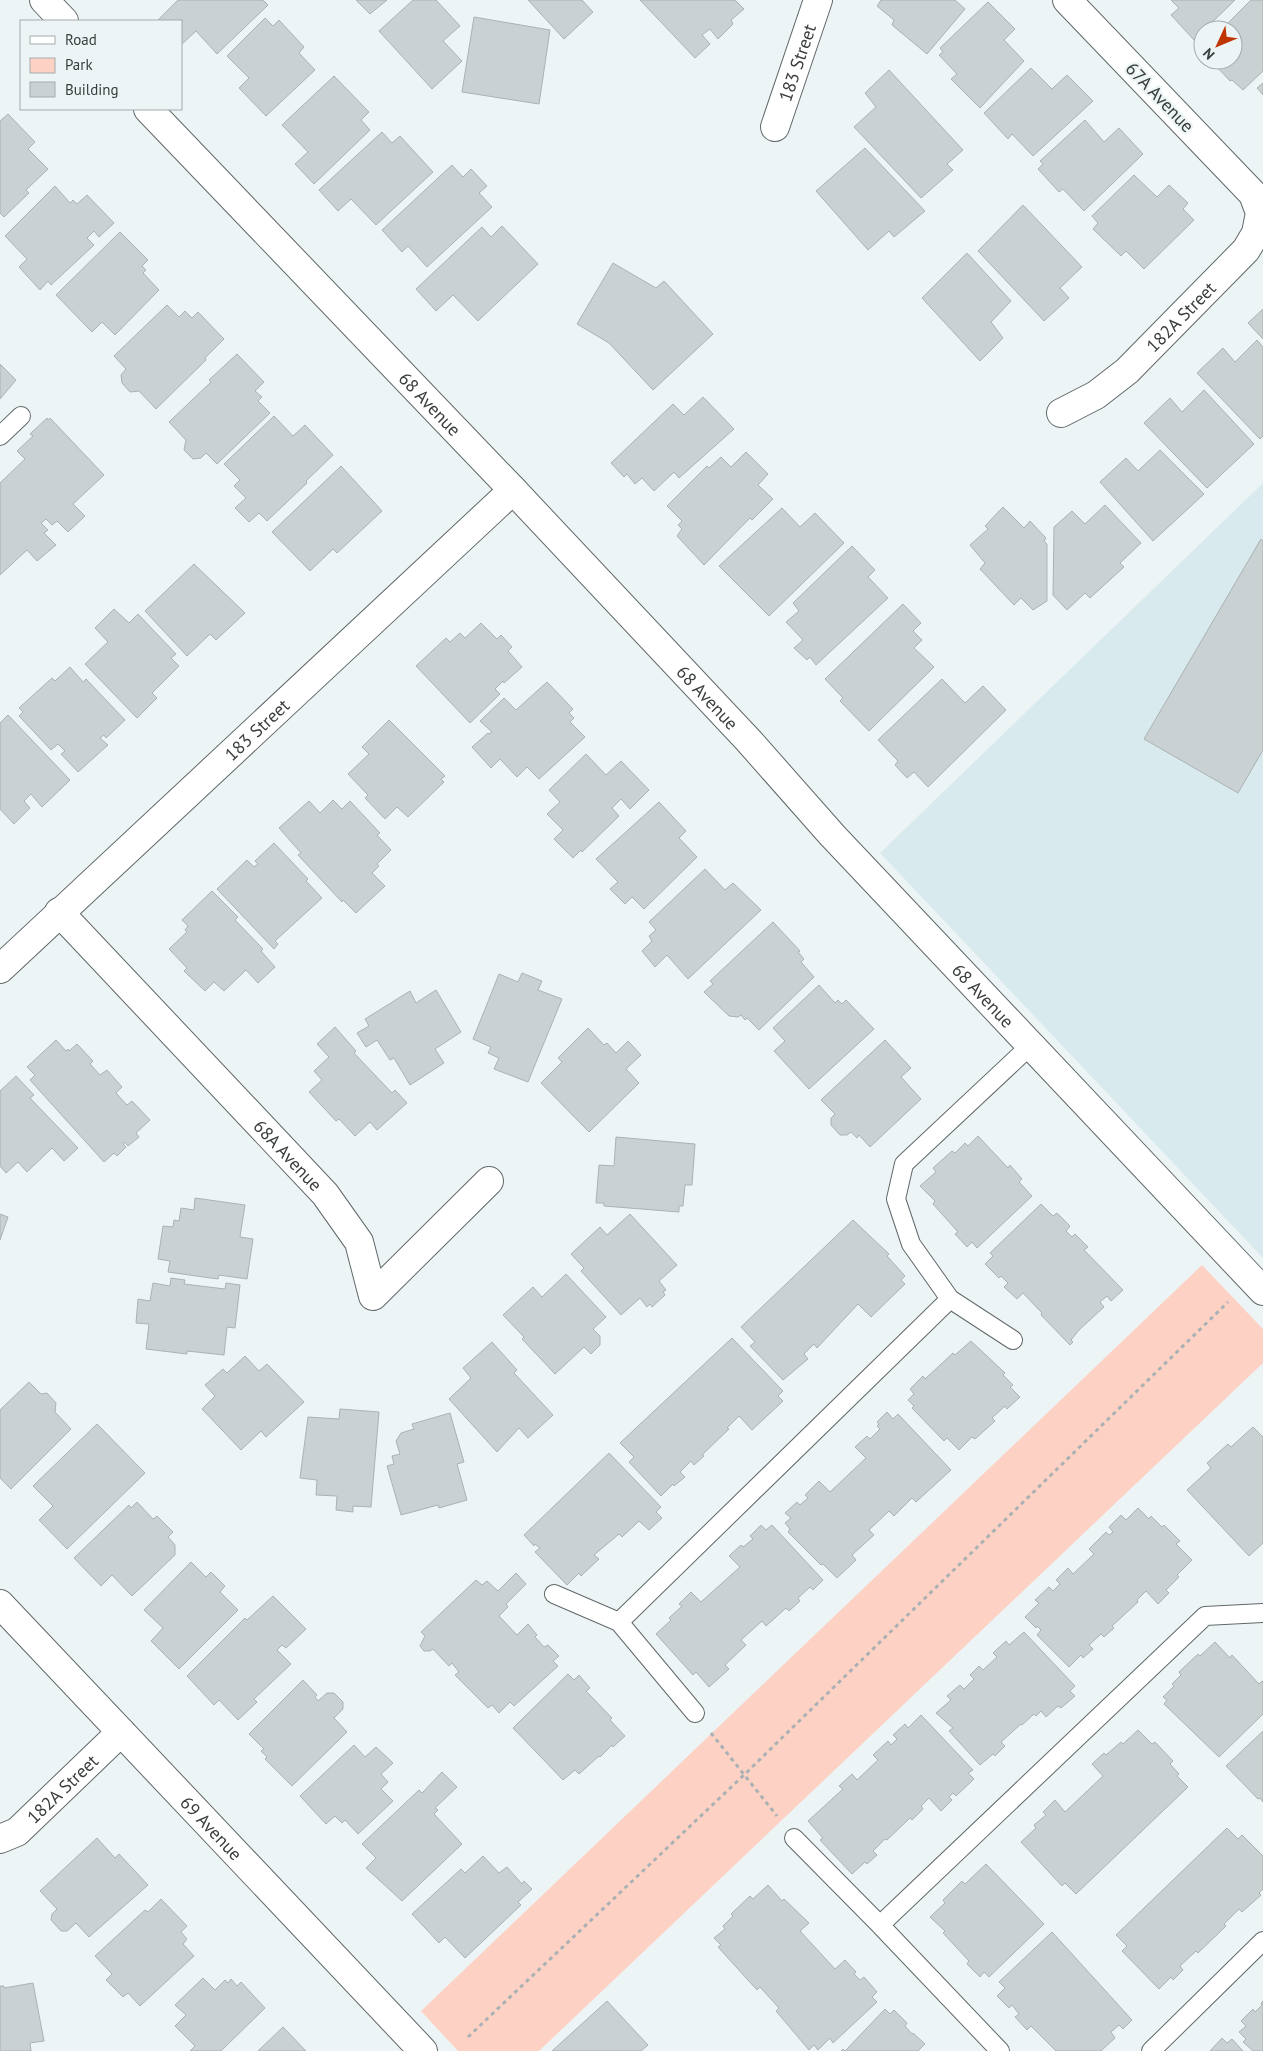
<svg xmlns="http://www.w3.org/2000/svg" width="1263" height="2051" viewBox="0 0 1263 2051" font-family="'PT Sans',sans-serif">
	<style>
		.built { fill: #d9eaee }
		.green { fill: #fdd2c5 }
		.building { fill: #c9d1d3; stroke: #aab2b4 }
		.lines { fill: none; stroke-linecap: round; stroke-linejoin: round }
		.service-casing { stroke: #61686a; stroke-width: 20 }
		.minor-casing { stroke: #61686a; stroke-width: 30 }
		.tertiary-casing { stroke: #61686a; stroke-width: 30 }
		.path { stroke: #abb1b3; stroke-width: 3; stroke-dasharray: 4 4; stroke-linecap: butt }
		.service { stroke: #fff; stroke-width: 18 }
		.minor { stroke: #fff; stroke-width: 28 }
		.tertiary { stroke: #fff; stroke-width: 28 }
		.labels { text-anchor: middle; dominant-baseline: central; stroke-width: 4.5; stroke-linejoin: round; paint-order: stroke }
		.street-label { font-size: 18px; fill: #3a3d3e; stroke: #ecf4f6 }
	</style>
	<rect width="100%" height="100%" fill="#ecf4f6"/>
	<path class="built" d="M1263 483V1258L880 853Z"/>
	<path class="green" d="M1202 1265 1263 1329V1363L539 2051H458L421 2011Z"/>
	<path class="building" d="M178 0H263L268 5 217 54 196 31 181 45V21H157Z
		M356 0H387L370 14Z
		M413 0H436L460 26 443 41 462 61 432 89 379 31Z
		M528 0H582L593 12 564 39Z
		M640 0H735L744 9 731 20 733 24 718 39 710 29 702 35 710 44 695 58Z
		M881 0H955L965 9 927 54 892 25 894 20 877 6Z
		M1171 0H1235L1194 40 1171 15 1179 8Z
		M1251 0H1263V71L1243 90 1232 80 1230 81 1217 67 1224 60H1233V30H1221Z
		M988 2 1015 29 1004 40 1024 61 980 108 951 79 957 74 939 55 943 52 940 48Z
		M474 17 550 30 539 104 462 92Z
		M265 18 273 26 279 20 304 47 299 53 315 70 266 116 239 88 249 78 227 56Z
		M1031 68 1052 89 1067 75 1093 101 1033 156 1012 134 1008 139 984 113Z
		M889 70 963 150 947 164 953 170 921 198 854 127 876 107 865 93Z
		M334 76 369 112 361 120 370 130 314 184 295 164 308 152 282 125Z
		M1263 83V95L1257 88Z
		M8 114 35 142 28 149 48 169 26 190 29 193 4 217 0 213V121Z
		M1085 120 1104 142 1119 128 1143 154 1084 211 1063 189 1059 192 1038 169 1043 164 1040 161Z
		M382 132 392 143 400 136 433 172 376 225 351 199 338 211 319 190Z
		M865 148 925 211 894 237 889 231 868 250 816 191Z
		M452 165 463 177 471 169 487 186 479 193 492 207 427 267 408 246 402 252 382 230Z
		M1134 175 1157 197 1169 185 1188 203 1183 209 1194 220 1144 269 1126 251 1121 256 1093 229 1098 223 1092 216Z
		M55 186 70 203 73 200 77 204 87 195 114 223 99 237 94 231 87 238 94 245 51 285 48 281 40 290 19 267 27 259 5 236Z
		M1023 205 1082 267 1060 288 1069 298 1044 321 978 251Z
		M502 226 538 264 478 321 453 295 436 311 416 289 482 227 491 237Z
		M120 232 148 260 142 266 146 270 143 273 159 290 115 335 102 322 92 332 56 295Z
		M967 253 1011 301 991 322 1003 338 980 361 922 298Z
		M613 263 656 288 664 281 713 334 653 390 609 343 577 324Z
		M167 305 179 317 185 311 192 318 198 312 224 339 205 358 206 360 156 409 139 391 130 392 122 383 121 375 126 369 114 356Z
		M1263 309V339L1248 323Z
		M1257 340 1263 347V436L1260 439 1197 373 1223 348 1235 362Z
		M237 354 264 382 255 391 262 397 258 401 270 413 217 464 206 453 201 458 193 459 184 450 186 440 169 422 211 382 209 380Z
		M0 364 16 380 0 399Z
		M1204 390 1254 444 1207 488 1144 423 1170 398 1182 412Z
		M703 397 734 429 679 478 674 472 654 491 642 478 635 484 627 474 624 477 611 463 673 404 684 415Z
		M274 416 293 436 305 425 333 455 306 481 307 483 267 521 259 513 249 522 235 508 246 498 234 486 240 480 224 464Z
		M47 418 48 420 50 418 104 475 73 504 85 516 68 532 57 521 52 525 46 519 41 523 48 530 44 533 56 545 37 561 27 550 0 575V483L25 459 17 451 33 436 30 434Z
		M1160 450 1204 494 1153 541 1100 482 1126 458 1138 471Z
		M746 452 768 474 758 485 773 499 752 520 750 518 704 565 677 536 682 529 678 525 682 521 667 506 707 466 709 468 721 457 731 467Z
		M341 466 382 511 337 553 333 549 310 571 272 532Z
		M1105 505 1141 543 1120 563 1124 567 1090 598 1085 593 1067 610 1053 595 1054 527 1072 511 1085 524Z
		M1003 507 1024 528 1030 521 1046 538 1044 541 1047 544V601L1033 610 1021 598 1014 605 980 569 985 563 970 545 988 529 985 526Z
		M782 508 800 527 815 513 844 543 769 616 719 566Z
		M1261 539 1263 541V750L1238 793 1144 739Z
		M852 546 875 570 868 577 888 598 816 665 810 657 807 660 794 648 803 640 786 622 799 611 793 603Z
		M194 564 245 613 216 640 210 634 187 656 145 611Z
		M903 604 921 623 913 631 922 640 914 648 934 667 869 731 840 701 843 698 825 679Z
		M114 609 129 623 138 614 176 654 171 658 179 666 152 693 157 698 137 718 85 664 108 642 95 628Z
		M481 623 497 639 501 635 512 647 508 651 522 667 504 683 503 681 495 689 500 694 470 723 416 666 446 638 450 642 460 633 465 638Z
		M70 667 83 682 86 679 125 720 106 738 104 735 100 738 108 745 78 772 61 754 65 751 58 744 51 750 19 716 23 712 19 708 52 678 55 681Z
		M942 679 965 703 983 686 1006 710 928 787 914 772 907 778 895 765 898 761 878 740Z
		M547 682 573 709 569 713 574 718 570 722 585 737 539 779 527 767 517 777 500 759 491 768 472 747 488 733 489 734 492 732 480 721 504 698 516 710Z
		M8 715 70 780 42 807 31 794 24 801 30 808 14 824 0 809V723Z
		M389 720 445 776 441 779 444 782 408 817 397 807 385 819 365 798 368 795 348 774 369 754 362 747Z
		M586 754 606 775 621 761 649 790 630 809 621 799 612 808 619 816 582 852 581 850 573 858 554 839 563 830 547 814 560 802 549 790Z
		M333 800 342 809 350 801 380 833 377 835 391 850 377 864 379 866 372 873 385 886 356 913 343 900 342 902 298 855 301 853 279 828 309 801 320 813Z
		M659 802 686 831 679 838 697 857 644 909 632 897 625 904 610 889 618 882 596 859Z
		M274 843 308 879 306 881 322 898 275 941 278 944 274 949 217 889 247 860 254 867 258 864 255 861Z
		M705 869 725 890 733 883 761 910 688 979 667 955 655 967 642 951 652 941 649 936 656 930 649 922Z
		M212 891 238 917 235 920 263 949 261 951 275 967 258 983 246 970 224 991 214 982 205 991 184 971 187 968 169 949 187 932 185 930 188 926 182 920Z
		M773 922 800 951 798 952 804 959 801 962 814 977 759 1030 747 1018 745 1020 741 1015 738 1017 729 1016 704 992 713 984 710 981Z
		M522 973 542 981 538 990 562 999 528 1082 494 1069 499 1058 488 1053 491 1047 473 1039 499 974 518 982Z
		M819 985 835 1003 838 1000 842 1004 846 1000 874 1029 809 1089 774 1051 785 1041 773 1028Z
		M436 990 461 1032 435 1049 444 1063 410 1085 394 1058 390 1060 377 1040 366 1047 357 1033 369 1026 365 1019 410 991 416 1003Z
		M335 1027 356 1051 354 1053 392 1093 395 1090 407 1103 377 1130 370 1122 355 1136 339 1119 336 1121 309 1092 322 1080 314 1071 329 1057 317 1044Z
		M588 1028 604 1045 607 1043 616 1053 628 1041 641 1055 626 1069 639 1083 589 1132 541 1083 562 1062 558 1058Z
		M56 1040 66 1051 68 1049 69 1051 77 1044 93 1061 90 1064 100 1075 107 1070 122 1087 116 1093 127 1105 132 1101 150 1120 136 1133 139 1137 128 1146 124 1142 123 1144 126 1147 117 1156 114 1153 104 1162 30 1080 35 1075 27 1067Z
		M885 1040 911 1068 901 1077 921 1099 870 1147 859 1135 857 1138 851 1132 847 1135H840L831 1125V1118L835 1114 821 1100Z
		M16 1076 34 1095 30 1098 78 1148 64 1161 52 1148 27 1172 18 1162 6 1173 0 1166V1091Z
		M978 1136 1008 1168 1010 1165 1022 1179 1019 1182 1032 1196 977 1248 972 1242 967 1247 955 1234 958 1232 933 1204 935 1201 920 1186 936 1172 933 1168 952 1151 955 1153 965 1143 968 1146Z
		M616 1137 695 1144 692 1185H685L683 1206H679V1212L604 1206V1203H596L599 1165 614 1166Z
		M195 1198 245 1205 240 1237 253 1239 247 1279 219 1275 218 1279 168 1272 170 1261 158 1259 163 1226 173 1227 174 1220 179 1221 181 1208 194 1210Z
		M1041 1204 1053 1216 1057 1213 1070 1226 1066 1231 1072 1237 1075 1234 1088 1247 1084 1250 1123 1290 1111 1301 1107 1296 1100 1302 1104 1307 1079 1330 1071 1340 1073 1342 1070 1345 1041 1315 1042 1313 1023 1293 1017 1299 1004 1287 1008 1283 1001 1276 999 1278 985 1264 993 1256 990 1253Z
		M0 1214 8 1217 0 1240Z
		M630 1214 677 1265 659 1281 666 1290 663 1292 665 1295 652 1307 650 1304 647 1307 640 1298 621 1315 581 1271 584 1268 571 1254 600 1227 607 1235Z
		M853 1220 889 1254 887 1256 905 1276 901 1280 905 1284 871 1317 858 1304 817 1348 814 1344 804 1354 808 1359 783 1380 750 1346 755 1342 741 1327Z
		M566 1274 606 1317 593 1329 600 1336V1345L591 1354 584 1347 555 1374 522 1339 524 1337 503 1315 533 1287 542 1297Z
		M171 1278 185 1280 184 1284 225 1289 226 1283 240 1285 235 1328 227 1327 224 1355 187 1351V1354L146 1349 149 1324 136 1323 138 1299 150 1301 153 1283 170 1286Z
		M732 1338 783 1391 778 1396 783 1401 752 1430 739 1416 727 1428 729 1429 702 1455 704 1456 694 1465 691 1461 680 1472 685 1477 674 1486 673 1484 661 1496 629 1462 634 1457 620 1443Z
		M971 1341 1005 1373 1003 1375 1013 1385 1010 1387 1020 1397 1007 1409 1005 1406 992 1418 995 1421 975 1439 972 1437 959 1450 947 1438 944 1441 912 1408 914 1406 908 1400 914 1394 910 1389 923 1376 925 1379 953 1353 955 1355Z
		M492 1342 517 1370 514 1373 553 1415 528 1438 519 1428 497 1452 449 1399 471 1378 463 1368Z
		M245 1356 259 1371 267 1364 304 1402 266 1437 261 1431 241 1450 202 1409 215 1396 205 1385 223 1369 227 1373Z
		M29 1382 41 1394 47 1393 56 1403 55 1412 71 1429 11 1489 0 1478V1410Z
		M340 1409 379 1412 371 1507 353 1506V1512L336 1510 337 1496 316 1495 317 1480 300 1478 308 1417 339 1419Z
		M887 1412 893 1419 898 1414 951 1470 916 1502 912 1498 894 1516 889 1511 869 1530 874 1535 852 1555 856 1560 837 1578 823 1564 821 1565 788 1532 790 1529 785 1523 791 1518 785 1513 797 1502 800 1505 808 1498 805 1495 819 1481 830 1492 866 1458 855 1447 867 1436 870 1439 880 1429 877 1426 879 1424 877 1422Z
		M450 1413 464 1462 457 1464 467 1500 439 1508 438 1505 401 1515 387 1466 394 1464 392 1456 400 1454 396 1441 401 1433 414 1429 412 1424Z
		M97 1424 145 1473 67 1549 39 1520 53 1506 33 1486Z
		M1253 1427 1263 1437V1543L1249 1556 1187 1490 1211 1468 1207 1463 1228 1444 1231 1447Z
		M609 1453 661 1507 656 1512 662 1518 649 1530 639 1521 622 1537 619 1534 594 1555 599 1559 581 1576 579 1573 567 1585 535 1552 540 1548 535 1544 534 1546 524 1535Z
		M137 1502 153 1519 157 1516 173 1532 168 1537 175 1545V1555L132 1596 112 1575 101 1586 74 1558 129 1505 131 1508Z
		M1138 1508 1149 1519 1151 1516 1162 1527 1164 1525 1180 1541 1176 1544 1192 1560 1177 1575 1179 1577 1166 1590 1169 1593 1158 1604 1146 1591 1137 1600 1138 1602 1112 1626 1114 1628 1104 1637 1101 1634 1089 1645 1093 1649 1083 1658 1081 1655 1069 1667 1037 1635 1041 1630 1037 1626 1036 1628 1025 1617 1039 1603 1035 1600 1049 1587 1053 1591 1060 1584 1056 1580 1068 1568 1073 1574 1094 1554 1089 1549 1106 1532 1109 1535 1113 1532 1109 1527 1121 1515 1126 1520Z
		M761 1525 766 1530 772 1525 823 1580 813 1590 810 1587 798 1598 800 1601 789 1611 786 1608 766 1626 762 1621 741 1640 746 1645 725 1665 729 1669 709 1687 696 1672 693 1675 656 1634 671 1620 669 1618 682 1606 679 1604 691 1592 701 1602 740 1567 729 1556 741 1545 743 1547 753 1539 750 1536Z
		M191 1562 206 1577 211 1572 225 1586 220 1592 238 1610 179 1669 151 1641 163 1628 144 1610Z
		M516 1573 526 1584 506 1604 508 1607 499 1616 517 1635 528 1624 537 1635 535 1637 544 1647 548 1645 559 1656 553 1661 558 1666 514 1706 510 1702 499 1713 492 1705 488 1708 455 1675 459 1672 452 1663 449 1666 433 1649 430 1651H424L420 1646 425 1636 421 1632 476 1580 482 1585 487 1581 498 1591Z
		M273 1596 306 1629 286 1648 282 1645 277 1650 291 1664 254 1699 257 1702 238 1720 219 1700 214 1705 187 1676 245 1618 247 1620Z
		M1024 1632 1075 1686 1070 1691 1075 1696 1061 1708 1058 1706 1046 1717 1041 1711 1036 1716 1034 1714 1022 1725 1021 1724 1001 1742 1005 1746 995 1756 993 1754 980 1765 949 1731 953 1728 936 1713 951 1700 947 1696 960 1685 964 1689 974 1679 970 1675 979 1666 983 1670 997 1657 993 1653 1006 1641 1009 1645Z
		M1215 1642 1230 1658 1232 1655 1259 1684 1262 1681 1263 1682V1714L1219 1757 1164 1704 1167 1700 1163 1697 1174 1686 1172 1684 1181 1675 1179 1672 1198 1654 1200 1656Z
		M568 1674 574 1680 579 1675 590 1688 586 1691 612 1718 610 1720 625 1736 613 1747 612 1745 600 1757 599 1756 579 1774 575 1770 563 1780 513 1728Z
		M303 1680 317 1695 315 1697 318 1701 327 1693H334L343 1702V1709L334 1718 347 1732 292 1786 265 1759 267 1757 261 1751 264 1749 249 1734Z
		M921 1715 973 1770 968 1773 974 1779 956 1796 953 1793 949 1797 952 1800 941 1811 929 1798 921 1806 923 1809 912 1820 910 1818 887 1840 885 1839 873 1851 877 1855 867 1864 865 1862 852 1874 820 1840 823 1838 808 1821 843 1789 839 1786 852 1774 857 1780 878 1760 873 1755 888 1741 891 1745 897 1739 893 1735 905 1724 908 1728Z
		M1138 1730 1152 1744 1155 1742 1173 1761 1170 1764 1179 1774 1177 1776 1188 1787 1076 1894 1065 1883 1062 1886 1021 1842 1036 1828 1034 1825 1046 1815 1043 1812 1055 1800 1065 1812 1103 1776 1092 1764 1104 1753 1106 1755 1121 1742 1123 1744Z
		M1263 1731V1802L1260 1798 1258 1799 1226 1766Z
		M354 1745 365 1757 376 1747 393 1763 381 1774 388 1782 381 1789 393 1801 358 1834 345 1820 342 1823 335 1816 326 1824 300 1796Z
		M442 1772 457 1787 435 1808 438 1810 434 1814 462 1844 402 1901 366 1868 376 1858 362 1844 419 1790 422 1793Z
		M1227 1828 1238 1839 1242 1835 1263 1856V1889L1259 1893 1261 1895 1242 1912 1239 1909 1224 1924 1226 1926 1198 1953 1196 1951 1180 1966 1183 1970 1173 1980 1171 1977 1159 1989 1122 1951 1127 1946 1116 1935Z
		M97 1838 115 1858 119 1854 148 1885 89 1937 76 1923 67 1931H61L51 1920 52 1914 57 1909 40 1891Z
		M483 1856 499 1873 507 1867 522 1884 524 1881 532 1889 518 1902 521 1905 465 1958 445 1937 439 1943 412 1914 461 1869 465 1873Z
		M986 1864 1044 1924 989 1977 984 1972 980 1977 967 1964 969 1961 943 1933 945 1931 930 1917 945 1903 943 1900 962 1881 965 1884Z
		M768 1885 782 1901 784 1899 809 1923 800 1931 835 1969 845 1960 856 1972 854 1974 860 1980 864 1977 877 1992 872 1997 877 2002 833 2043 830 2038 818 2050 814 2045 809 2050 776 2011 779 2008 760 1987 757 1990 718 1947 721 1945 714 1938 725 1929 723 1926 733 1916 731 1914 750 1896 753 1899Z
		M161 1899 187 1926 181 1932 187 1939 183 1944 194 1956 140 2006 128 1993 123 1997 106 1980 112 1974 95 1956 145 1910 148 1912Z
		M1052 1932 1132 2020 1123 2029 1119 2025 1111 2032 1115 2038 1101 2051H1056L1031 2026 1027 2030 1015 2017 1019 2014 1012 2005 1009 2008 997 1996 1005 1988 999 1982Z
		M203 1978 215 1990 225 1980 228 1983 231 1979 237 1986 241 1982 265 2008 221 2051H190L195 2046 175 2026 186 2015 175 2005Z
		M33 1983 44 2041 30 2043 31 2051H0V1986H4V1988Z
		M607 2001 648 2045 641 2051H552Z
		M1263 2001V2051H1253L1243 2042 1246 2039 1239 2032 1246 2026 1241 2021 1253 2009 1255 2012 1262 2005 1261 2003Z
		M885 2009 890 2014 894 2010 907 2023 905 2026 912 2034 913 2033 925 2044 918 2051H841L843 2049 845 2051Z
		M283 2027 306 2051H258Z
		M1222 2038 1227 2043 1232 2039 1243 2051H1210Z"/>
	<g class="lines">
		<g class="service-casing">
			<path id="service" d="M0 436 21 416
				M1013 1340 950 1299 911 1244 896 1199 904 1164 1031 1045
				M554 1594 619 1622 950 1299
				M619 1622 695 1713
				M794 1838 880 1925 1205 1616 1263 1613
				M880 1925 1000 2051
				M1151 2051 1263 1941"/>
		</g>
		<g class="minor-casing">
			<g id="minor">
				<path id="s1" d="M775 127 818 0"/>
				<path id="s2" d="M1061 413 1096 395 1127 371 1246 250 1256 233 1260 213 1253 194 1067 0"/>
				<path id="s3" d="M59 912 325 1194 359 1242 373 1296 489 1181"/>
				<path id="s4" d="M0 969 513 490"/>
				<path id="s5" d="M0 1604 423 2051"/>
				<path id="s6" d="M0 1839 17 1832 121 1732"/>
			</g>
		</g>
		<g class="tertiary-casing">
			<g id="tertiary">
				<path d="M44 0 64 21"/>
				<path id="s7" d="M148 109 513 490 749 741 832 835 1263 1291"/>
			</g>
		</g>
		<path class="path" d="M711 1733 777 1816
			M468 2037 745 1774 1228 1302"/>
		<use href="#service" class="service"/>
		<use href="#minor" class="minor"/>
		<use href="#tertiary" class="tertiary"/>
	</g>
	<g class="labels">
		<g class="street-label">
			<text stroke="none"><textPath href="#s1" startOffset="68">183 Street</textPath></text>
			<text transform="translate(1160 97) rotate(46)">67A Avenue</text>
			<text stroke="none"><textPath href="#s2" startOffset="155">182A Street</textPath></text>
			<text stroke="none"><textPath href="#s7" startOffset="408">68 Avenue</textPath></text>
			<text stroke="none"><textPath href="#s7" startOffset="812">68 Avenue</textPath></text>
			<text stroke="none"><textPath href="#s4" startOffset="351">183 Street</textPath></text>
			<text stroke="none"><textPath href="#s7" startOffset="1218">68 Avenue</textPath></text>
			<text stroke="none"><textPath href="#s3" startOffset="334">68A Avenue</textPath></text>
			<text stroke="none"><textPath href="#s6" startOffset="81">182A Street</textPath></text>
			<text stroke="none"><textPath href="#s5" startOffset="308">69 Avenue</textPath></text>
		</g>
	</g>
	<rect x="20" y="20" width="162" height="90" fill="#ecf4f6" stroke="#a5abac"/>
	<rect x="30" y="36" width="25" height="8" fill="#ffffff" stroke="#a5abac"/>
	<text x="65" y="45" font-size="15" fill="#3a3d3e">Road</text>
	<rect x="30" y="58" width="25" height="15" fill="#fdd2c5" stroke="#a5abac"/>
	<text x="65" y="70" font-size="15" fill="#3a3d3e">Park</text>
	<rect x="30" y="82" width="25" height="15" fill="#c9d1d3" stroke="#a5abac"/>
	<text x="65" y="95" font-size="15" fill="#3a3d3e">Building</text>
	<g transform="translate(1218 45) rotate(226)"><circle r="24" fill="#ecf4f6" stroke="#a5abac"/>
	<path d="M0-4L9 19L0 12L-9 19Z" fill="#bf3604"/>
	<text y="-8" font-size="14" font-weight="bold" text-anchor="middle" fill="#3a3d3e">N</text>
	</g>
</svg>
